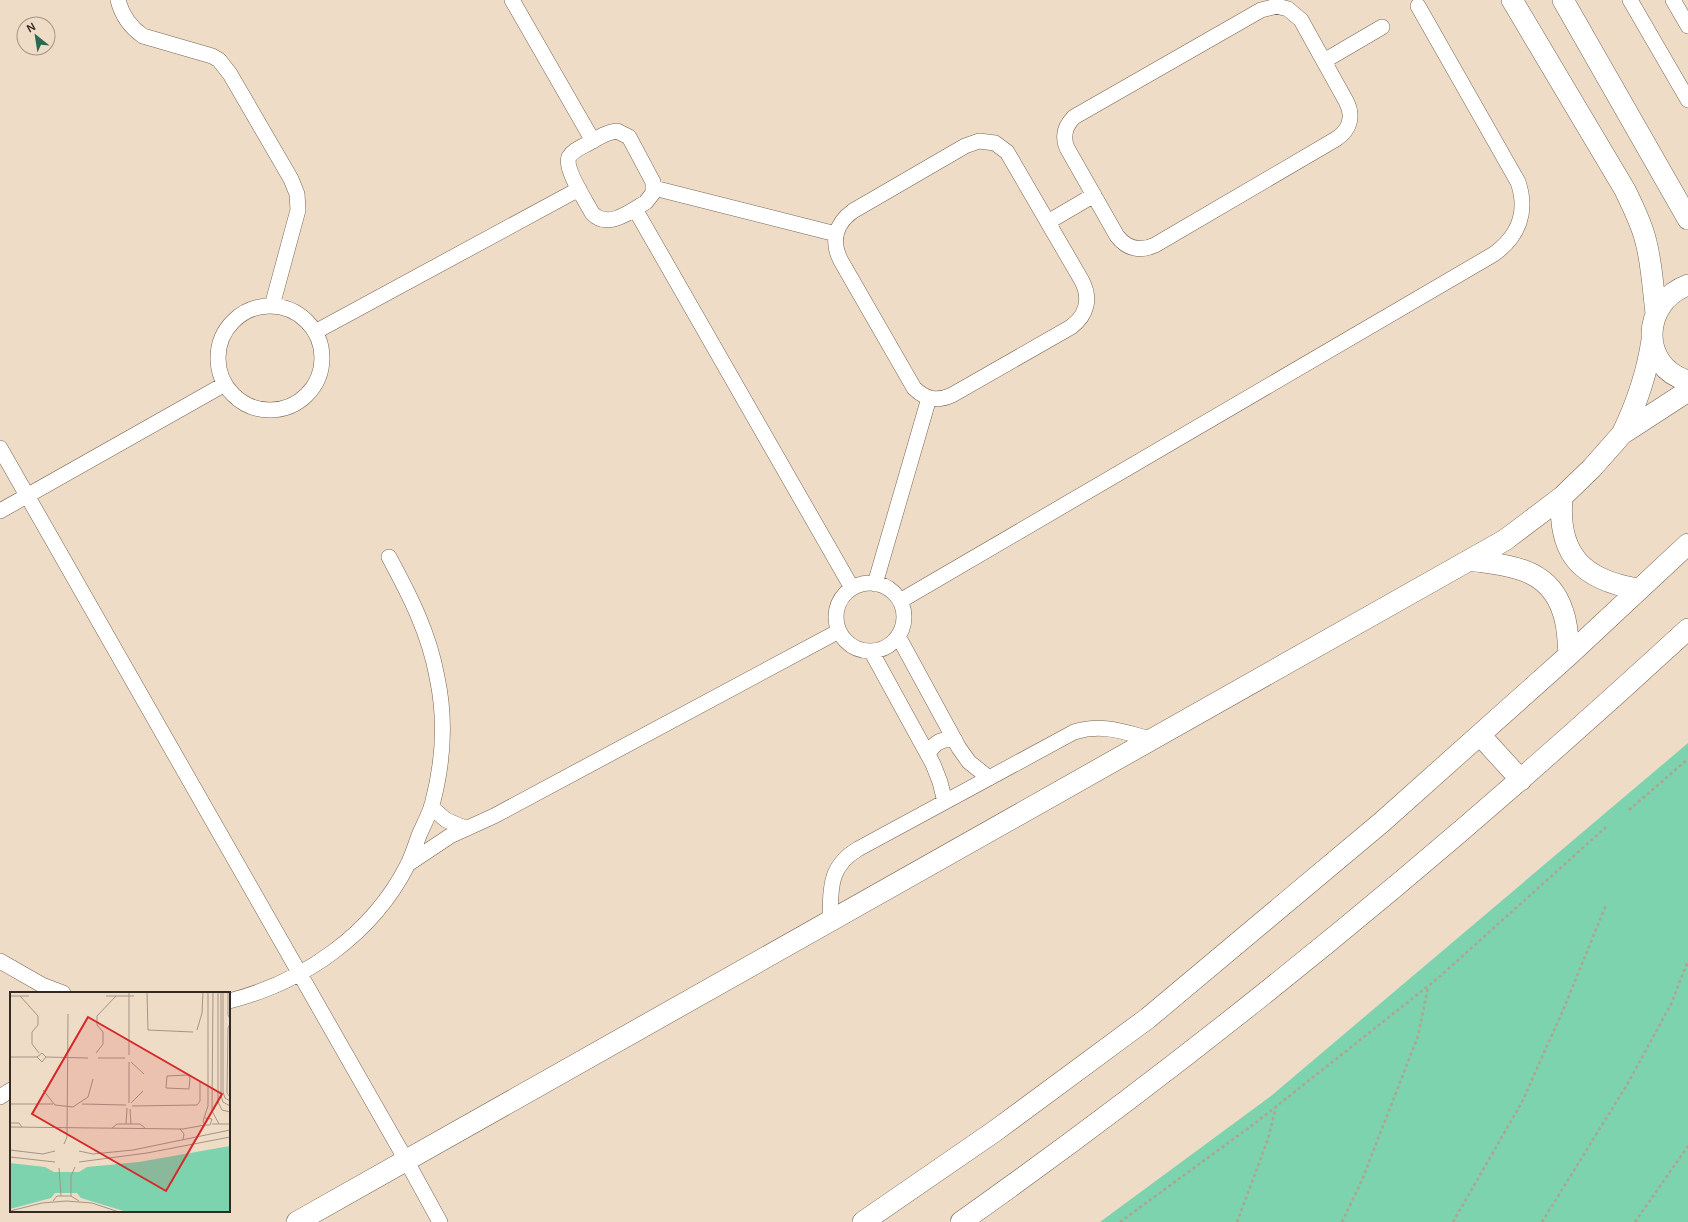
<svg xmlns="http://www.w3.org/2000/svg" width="1688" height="1222" viewBox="0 0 1688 1222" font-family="Arial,sans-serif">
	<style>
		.green { fill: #7cd3ae }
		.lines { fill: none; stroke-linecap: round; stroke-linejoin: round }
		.street-casing { stroke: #776653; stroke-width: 16 }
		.secondary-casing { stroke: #776653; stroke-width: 22 }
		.path { stroke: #b1a291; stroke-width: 2.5; stroke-dasharray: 3 3; stroke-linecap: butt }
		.street { stroke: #fff; stroke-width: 15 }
		.secondary { stroke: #fff; stroke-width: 21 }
		.inset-road { fill: none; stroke: #a39585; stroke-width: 1 }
		.view { fill: #d62828; fill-opacity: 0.15; stroke: #d62828; stroke-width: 2 }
		.inset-edge { fill: none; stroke: #322b23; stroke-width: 2 }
	</style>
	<rect width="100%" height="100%" fill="#efdcc7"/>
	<path class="green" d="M1688 743V1222H1100L1271 1096Z"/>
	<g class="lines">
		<g class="street-casing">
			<path id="street" d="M118 0C122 16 130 27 143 36L212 56 219 60 230 74 291 179 297 194 298 210 272 306
				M512 0 593 141
				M1630 0 1688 100
				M1673 0 1688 26
				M1277 6 1288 9 1301 20 1346 101C1354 116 1350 130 1336 139L1155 245C1140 252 1127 249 1117 236L1067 148C1062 136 1065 126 1074 117L1261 10Z
				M1324 61 1382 27
				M617 131 629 137 653 182V193L646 202C631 211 608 230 592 213 586 201 564 169 569 157 573 150 582 147 589 143 598 138 606 132 617 131Z
				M979 141 995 143 1007 152 1082 281C1091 299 1087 315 1071 327L952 395C937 402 925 399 914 388L841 261C831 242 835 224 853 211L965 146Z
				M654 188 836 234
				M635 209 852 588
				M1048 222 1094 195
				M218 358a52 52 0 1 1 104 0a52 52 0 1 1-104 0Z
				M315 332 579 189
				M0 448 406 1160 440 1222
				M0 511 225 384
				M836 617a34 34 0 1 1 68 0a34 34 0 1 1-68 0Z
				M875 584 929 398
				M900 601 1494 254C1519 236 1528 211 1518 182L1418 6
				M898 636 959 748 969 762 989 778
				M871 651 933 764 940 782 945 802
				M928 755C933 743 942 738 955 740
				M431 807 446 820 465 828
				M408 864 450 836 494 816 839 631
				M830 920C831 889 828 867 858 849L1074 732C1103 723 1123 732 1151 739
				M0 961 42 985 63 993
				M229 1001C304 982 373 934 408 864 413 854 416 843 420 833 424 824 429 815 432 805 443 764 446 719 437 677 429 633 410 596 389 557
				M0 1097 11 1090"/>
		</g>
		<g class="secondary-casing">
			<path id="secondary" d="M1512 0 1625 190C1633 207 1642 224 1646 242 1652 265 1653 289 1656 313
				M1563 0 1688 219
				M1688 285C1641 302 1639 367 1688 381
				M1622 434C1637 403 1647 374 1652 340
				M1562 497C1557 555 1583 580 1638 589
				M1470 560C1509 566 1549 567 1563 612 1568 625 1568 641 1569 655
				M1480 735 1521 780
				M297 1222 1505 540 1562 497 1592 468 1622 434 1688 391
				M863 1222 995 1131 1148 1018 1382 822 1569 655 1688 544
				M961 1222C1217 1041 1458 841 1688 629"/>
		</g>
		<path class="path" d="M1629 810 1688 759
			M1120 1222 1254 1124 1437 979 1606 827
			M1237 1222 1268 1139 1276 1107
			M1342 1222 1362 1180 1418 1036 1428 987
			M1453 1222 1522 1102 1564 1008 1606 905
			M1542 1222 1628 1083 1671 1004 1688 961
			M1635 1222 1688 1146"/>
		<use href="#street" class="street"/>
		<use href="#secondary" class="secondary"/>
	</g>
	<g transform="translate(10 992)">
		<rect width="220" height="220" fill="#efdcc7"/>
		<path d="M220 154V220H117L71 206 67 201H45L41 206 0 217V171L35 175 44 180H69L77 175 129 170Z" fill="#7cd3ae"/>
		<path class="inset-road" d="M137 0 138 38 183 40M203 0 202 119 209 132M208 0V110L212 118 220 120M211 0V104L213 110 220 114M213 0V100L215 106 220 109M218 0V23L220 27M0 4H19M10 4 28 24V33L22 40V52L29 61M96 4H124M220 31 218 36 217 101 220 105M187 38 192 21 193 0M86 61 93 52V40L87 33V24L106 4M119 63V0M0 65H27M36 65 32 70 27 65 32 61 36 65 78 66M88 66H115M121 70 134 82M178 83 180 86 179 97 156 96 157 84ZM33 98 45 113 63 115 78 105 83 87M119 111V70M121 111 133 99M0 112H43M72 112 116 113M122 114 187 113 190 109V90M120 117 121 132M195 126 202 127 200 133H195L193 129 198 114V0M0 131H9L12 135M116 132 117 116M202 132H220M0 135 173 137 195 133M102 136 107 132H130L135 136M170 137 174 142 173 148M54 152 57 145 58 22M0 158 33 162 45 159M69 159 83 162 123 158 220 138M0 165 45 170M69 170 137 161 220 145M49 176 51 204M61 204V184L65 175M43 209 47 204H61L69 209M0 219 32 211 56 209 82 211 109 220"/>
		<path class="view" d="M78 25 212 102 156 199 22 122Z"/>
		<rect width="220" height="220" class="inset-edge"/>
	</g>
	<g transform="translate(36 36) rotate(330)"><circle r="19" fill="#efdcc7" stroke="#a39585"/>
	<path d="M0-3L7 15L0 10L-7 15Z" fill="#2a6854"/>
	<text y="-6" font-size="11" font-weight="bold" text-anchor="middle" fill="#322b23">N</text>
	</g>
</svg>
